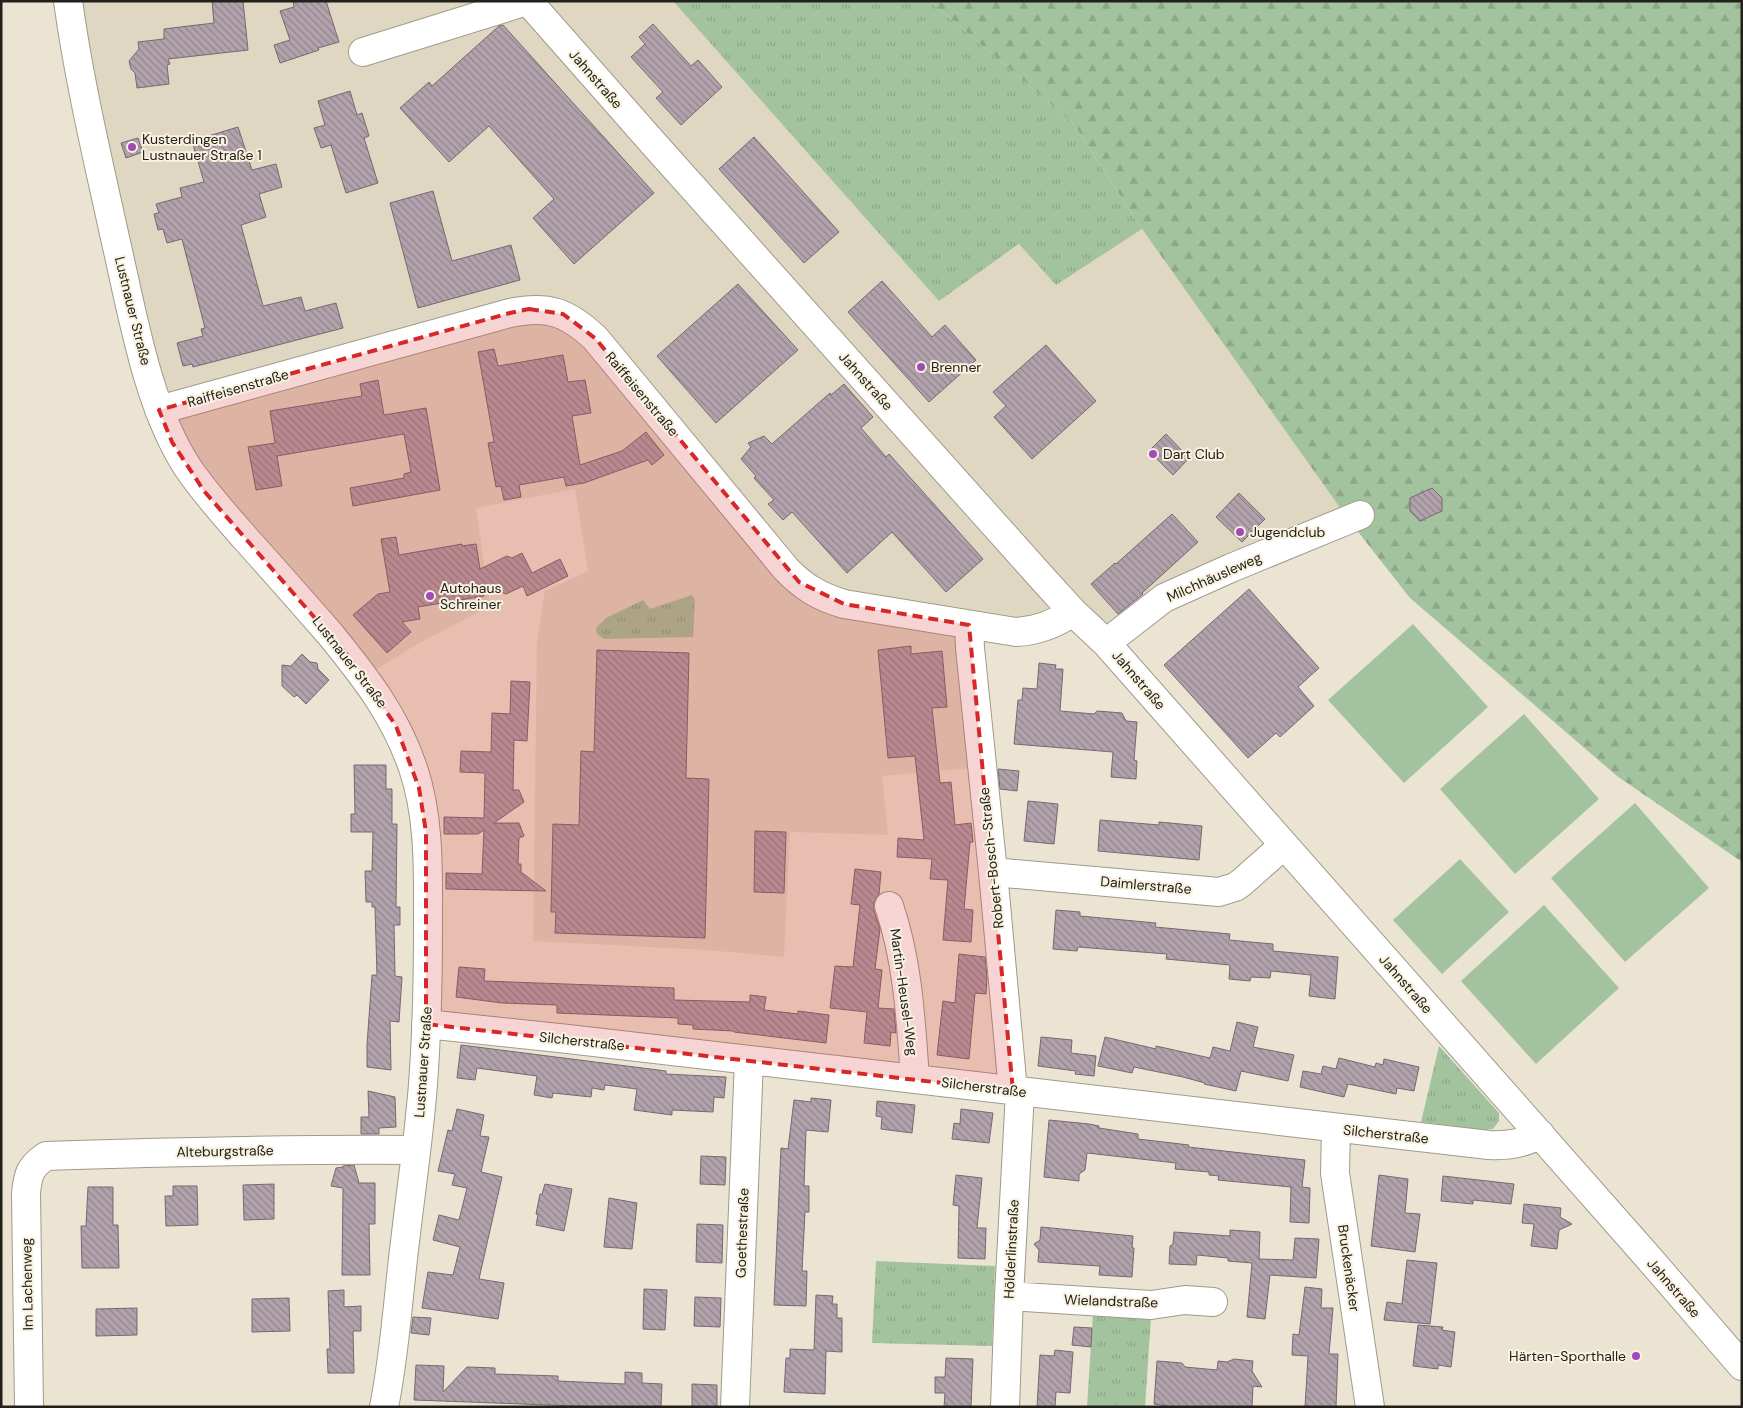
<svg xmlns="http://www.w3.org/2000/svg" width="1743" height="1408" viewBox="0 0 1743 1408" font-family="'DM Sans',sans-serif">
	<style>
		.commercial { fill: #dfd7c2 }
		.grass { fill: url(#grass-tufts) }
		.forest { fill: url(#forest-firs) }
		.pitch { fill: #a2c39d }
		.building { fill: url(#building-back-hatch); stroke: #776871 }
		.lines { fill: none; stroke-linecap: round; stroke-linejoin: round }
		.minor-casing { stroke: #a09a8a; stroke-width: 30 }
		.minor { stroke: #fff; stroke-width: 28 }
		.marked { fill: #d62828; fill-opacity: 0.2; stroke: #d62828; stroke-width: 4; stroke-dasharray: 10 6; stroke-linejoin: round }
		.poi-dot { fill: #a14bb9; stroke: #f9f2e0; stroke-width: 2 }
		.labels { text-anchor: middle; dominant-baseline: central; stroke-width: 4; stroke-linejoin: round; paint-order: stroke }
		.street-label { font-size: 14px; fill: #22201a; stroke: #f9f2e0 }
		.poi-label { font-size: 14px; fill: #22201a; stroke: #f9f2e0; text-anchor: start }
	</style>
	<defs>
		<pattern id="grass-tufts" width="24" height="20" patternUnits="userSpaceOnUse" patternTransform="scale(1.25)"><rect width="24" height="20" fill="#a2c39d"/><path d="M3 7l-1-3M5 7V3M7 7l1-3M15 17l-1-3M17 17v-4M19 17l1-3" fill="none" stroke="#8ba787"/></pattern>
		<pattern id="forest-firs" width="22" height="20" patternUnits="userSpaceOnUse" patternTransform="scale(1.25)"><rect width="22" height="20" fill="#a2c39d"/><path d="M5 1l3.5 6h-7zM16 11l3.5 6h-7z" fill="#8ba787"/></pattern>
		<pattern id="building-back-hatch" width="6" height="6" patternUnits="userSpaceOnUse" patternTransform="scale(1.25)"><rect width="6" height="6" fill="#b2a2ac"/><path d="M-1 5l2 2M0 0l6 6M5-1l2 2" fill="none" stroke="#90848b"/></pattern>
	</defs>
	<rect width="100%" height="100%" fill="#ece4d3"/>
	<path class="commercial" d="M68 1H673L939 301 1020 244 1056 284 1142 229 1348 519 1106 643 1073 612 970 627 981 767 882 776 888 835 790 832 784 957 707 950 533 941 537 641 545 591 588 571 575 489 476 508 490 606 414 646 364 677 172 442Z"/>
	<path class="grass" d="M673 1H930L1073 123 1142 229 1056 285 1019 244 939 301Z
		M692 595 695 600 693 637 604 639 597 634 596 628 606 618 643 600 650 609Z
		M1439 1046 1499 1113V1121L1493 1129 1485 1130 1421 1122Z
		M876 1261 995 1266 992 1346 872 1343Z
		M1093 1313 1151 1317 1145 1407H1087Z"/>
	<path class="forest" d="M930 1H1742V862L1617 776 1410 598 1348 519 1142 229 1073 123Z"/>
	<path class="pitch" d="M1413 624 1488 707 1404 783 1328 700Z
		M1524 714 1599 799 1515 874 1440 789Z
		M1635 803 1709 888 1625 962 1551 878Z
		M1460 859 1509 912 1442 974 1393 920Z
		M1544 905 1619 988 1536 1064 1461 981Z"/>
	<path class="building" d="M212 1H243L248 50 168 59 170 64 167 65 169 84 137 88 135 73 131 69 129 61 139 49 138 42 164 39V29L214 23Z
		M293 1H326L339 42 318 48 319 50 280 63 274 45 290 40 280 11 294 7Z
		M653 24 691 66 698 60 722 87 681 125 656 98 663 92 631 57 645 44 639 37Z
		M503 25 654 193 574 264 533 218 554 199 489 126 449 162 400 108 429 82 432 86 499 26Z
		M350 91 357 115 362 113 369 136 364 138 378 183 346 193 331 145 321 148 314 128 325 125 318 101Z
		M238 127 252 170 276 164 282 187 259 194 266 217 241 225 263 306 301 297 305 311 336 303 343 328 193 367 192 364 183 366 177 343 203 336 201 329 205 328 182 239 167 243 163 229 158 230 154 214 159 213 156 204 182 197 180 188 204 182 192 141Z
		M754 137 839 232 804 263 719 169Z
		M138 138 143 152 126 158 121 143Z
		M433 191 452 261 511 245 520 280 418 308 390 203Z
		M882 281 932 337 945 325 976 360 929 402 848 312Z
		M738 284 798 350 716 423 657 356Z
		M1046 345 1096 401 1032 459 994 417 1006 406 993 392Z
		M494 349 498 366 563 355 568 382 585 380 591 413 572 416 580 465 622 451 646 432 664 455 652 465 648 460 584 483 566 486 564 477 519 485 521 497 504 500 501 486 496 487 488 443 494 442 478 352Z
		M378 380 384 415 426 408 440 490 353 506 350 488 404 478V474L411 472 404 434 277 456 282 486 256 490 248 447 275 443 270 411 362 396 360 384Z
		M844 384 873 417 861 428 886 457 889 454 983 559 946 592 892 532 847 573 792 512 783 520 768 504 774 500 754 478 756 476 741 459 751 447 748 443 764 436 772 444 830 393 831 395Z
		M1166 434 1189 458 1173 475 1149 451Z
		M1432 488 1442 498V511L1420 521 1410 511V498Z
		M1239 493 1265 519 1242 542 1216 517Z
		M1172 514 1198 542 1142 593 1143 594 1118 614 1091 584 1115 563 1116 564Z
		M396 537 399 555 462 544V546L476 544 480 569 507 556 512 558 522 553 532 573 560 559 568 576 527 596 523 586 506 594 482 584 484 596 418 607 420 619 402 622 411 632 387 653 353 615 378 594 390 592 381 539Z
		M1249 589 1319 668 1298 687 1314 706 1280 737 1276 733 1248 758 1164 665Z
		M911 646V654L942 651 947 707 932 708 940 783 951 782 955 825 971 823 973 842H970L964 909 973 910 971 942 943 940 948 880 930 879 932 859 897 857 898 838 924 840 915 756 888 758 878 650Z
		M597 650 689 653 686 778 709 779 705 938 555 933 556 912H551L553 824 579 825 581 751 594 752Z
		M302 654 310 662 317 663 318 669 329 680 306 704 297 695 294 697 282 686V665L291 666Z
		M1039 663 1056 665 1055 669H1063L1060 711 1094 714 1097 711 1122 713 1126 721 1137 722 1134 760 1137 761 1136 779 1111 777 1113 752 1014 744 1018 700H1022L1023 688 1037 689Z
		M511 681 530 682 527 741 514 740 513 790H519L524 802 494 823H519L524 836 519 838 518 864H521V872L546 891 446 889V873L482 874 484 830 478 834H444V817L484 818 485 773 460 772 461 751 491 752 492 713 510 714Z
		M354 765H386V789H392V824H397L396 907H400V925H394L395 976 402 977 399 1022 390 1021 391 1070 367 1067V1045L372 975H377L375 907H372V902H366L365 871H372L373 832H351V814H355Z
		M998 769 1019 771 1017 791 1000 789Z
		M1028 801 1058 804 1054 844 1024 841Z
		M1100 820 1159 825V822L1202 826 1199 860 1098 851Z
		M755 831 786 832 784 893 754 892Z
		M855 869 881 872 879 894 874 903V911L880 929 875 969 882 970 878 1008 894 1009 896 1033 891 1032 890 1046 864 1043 867 1012 830 1008 835 966 853 967 860 905 851 904Z
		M1056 910 1080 912V916L1156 923 1155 927 1230 934 1229 940 1273 944V951L1338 957 1335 999 1309 996 1311 975 1271 971 1270 978 1251 977 1250 981 1229 979 1230 965 1166 959 1167 954 1078 947 1077 951 1053 949Z
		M959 954 985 957 987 978 986 994 975 993 969 1059 937 1055 943 1001 955 1003Z
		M459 967 485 969 484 981 674 988V1000L750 1002V995L766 997 764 1010 798 1014V1011L829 1015 826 1043 734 1032V1031L693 1029V1025L678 1024V1018L557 1013V1005L502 1003 456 997Z
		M1237 1022 1258 1027 1253 1047 1294 1055 1288 1081 1241 1071 1236 1091 1204 1084 1205 1083 1183 1077 1134 1067 1132 1073 1098 1066 1105 1037 1156 1049V1046L1210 1058 1213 1047 1230 1051Z
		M1041 1037 1072 1040 1071 1053 1096 1056 1094 1076 1075 1074 1076 1071 1038 1066Z
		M461 1045 666 1071V1074L726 1077 724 1098 714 1097 713 1112 672 1110V1115L634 1110 637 1089 605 1085 604 1090 592 1088 591 1097 553 1093 552 1098 534 1095 537 1076 477 1068 475 1080 457 1078Z
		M1339 1058 1375 1067 1376 1063 1383 1065 1384 1059 1419 1067 1414 1091 1397 1088 1396 1094 1348 1084 1344 1097 1300 1087 1303 1071 1321 1074 1323 1066 1336 1069Z
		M368 1091 395 1097 396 1127 379 1128V1134H361V1117H369Z
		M811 1098 831 1100 828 1132 806 1130 804 1186H809V1212H805L802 1271H807L806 1306 774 1305 781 1148 788 1149 794 1100 811 1102Z
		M877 1101 915 1105 912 1133 881 1129 882 1117 876 1116Z
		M457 1109 484 1115 480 1136 489 1137 481 1172 502 1177 479 1279 504 1283 498 1319 422 1308 428 1272 453 1275 460 1247 433 1240 439 1215 459 1220 467 1188 452 1185 455 1174 438 1171 448 1130 452 1131Z
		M961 1109 993 1113 989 1143 952 1139 954 1123 960 1124Z
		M1049 1120 1089 1124 1099 1126V1128L1138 1134V1139L1189 1145 1188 1147 1305 1160 1302 1187 1310 1188 1309 1223 1290 1222 1291 1187 1218 1180 1219 1176 1209 1175V1172L1175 1169 1176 1163 1087 1153 1085 1170 1079 1174V1181L1044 1177Z
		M701 1156 726 1157 725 1185 700 1184Z
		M354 1165 359 1183H375V1224H369L370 1275H342L343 1188 331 1186 336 1168 343 1167V1166Z
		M956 1175 982 1178 977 1228H986L985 1259 958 1258 959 1206 953 1205Z
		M1379 1175 1408 1179 1405 1213 1420 1214 1415 1252 1371 1246Z
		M1443 1176 1514 1184 1511 1204 1473 1200V1204L1441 1201Z
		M274 1184V1219L244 1220 243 1185Z
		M545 1184 572 1189 564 1231 536 1225 538 1215 536 1214 540 1194H542Z
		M173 1186H197L198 1225 166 1226 165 1196H173Z
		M88 1187H113V1225H118L119 1268H82L81 1226H86Z
		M609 1198 637 1203 632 1249 604 1247Z
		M1524 1204 1561 1208 1560 1217 1572 1224 1559 1230 1557 1249 1531 1246 1534 1224 1522 1223Z
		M697 1224 723 1225 722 1263 696 1262Z
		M1041 1227 1133 1236 1132 1248H1134L1132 1277 1099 1275 1100 1266 1038 1262 1039 1250 1034 1244 1040 1240Z
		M1230 1230 1260 1232 1259 1259 1293 1260 1295 1238 1319 1239 1316 1278 1270 1275 1265 1319 1247 1317 1252 1263 1228 1261V1258L1197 1255 1196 1265 1169 1264 1170 1246 1173 1244 1174 1232 1230 1236Z
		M1407 1260 1437 1263 1430 1324 1384 1320 1387 1302 1402 1304Z
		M1305 1287 1322 1289 1321 1308H1333L1329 1354H1338L1336 1407H1305L1308 1356 1292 1355 1293 1334 1299 1335Z
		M644 1289 667 1290 665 1330 643 1329Z
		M344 1290V1307L361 1306V1331H353L354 1373H328L327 1349H330L328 1291Z
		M816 1295 833 1296 832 1304H837V1318H842V1352L826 1351 825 1394 784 1392 786 1358H790V1349L814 1350Z
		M695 1297 721 1298 720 1327 694 1326Z
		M289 1298 290 1331 252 1332V1299Z
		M137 1308V1335L96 1336V1309Z
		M413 1317 431 1318 429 1335 411 1333Z
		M1418 1325 1443 1327 1442 1330 1455 1332 1451 1367 1438 1365V1369L1413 1366Z
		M1074 1327 1092 1328 1091 1347 1072 1345Z
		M1055 1350 1073 1352 1070 1393 1056 1392 1055 1407H1037L1040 1355 1054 1356Z
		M946 1358 973 1359 971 1407H944L945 1393H935V1377H945Z
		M1234 1359 1253 1361 1252 1371 1262 1387 1253 1386 1252 1407H1174L1154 1404 1157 1361 1182 1363 1185 1367 1217 1370 1218 1361 1227 1362Z
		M416 1365 444 1366 443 1392 467 1367 495 1368V1374L558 1376V1381L625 1384V1372L642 1373V1383L662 1384 661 1407H602L414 1400Z
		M692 1384 717 1385V1407H692Z"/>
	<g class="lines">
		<g class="minor-casing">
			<path id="minor" d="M68 1C79 81 98 160 115 238 132 311 147 406 188 468 205 493 225 515 245 538 274 570 302 602 330 634 365 677 395 715 413 768 430 818 428 873 428 925 428 978 427 1031 423 1084 419 1137 411 1189 405 1242 398 1297 395 1353 384 1407
				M528 1 653 143 1043 579 1073 612 1106 643 1647 1256 1742 1366
				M363 52 527 1
				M159 410 510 313C548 305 567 312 595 338L786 569C803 587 820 597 844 604L1016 632C1038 631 1055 624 1073 612
				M969 625 970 648 993 872 1013 1091
				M1106 643 1164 598 1231 568 1360 515
				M993 872 1219 892 1235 887 1241 883 1284 845
				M889 906C908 961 911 1022 915 1079
				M426 1024 568 1039 1489 1145C1507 1146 1524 1144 1540 1134
				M1336 1128 1335 1173 1370 1407
				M1009 1296 1151 1305 1185 1300 1213 1302
				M29 1407 26 1193C28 1174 30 1167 46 1156 169 1152 292 1149 416 1150
				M735 1407 749 1060
				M1005 1407 1009 1296 1020 1092"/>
		</g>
		<use href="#minor" class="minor"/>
	</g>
	<path class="marked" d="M529 309 563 314 595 338 799 582 844 604 969 625 1013 1091 426 1024V832L419 788 396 726 349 657 204 491 172 442 159 410 510 313Z"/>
	<g class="poi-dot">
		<circle cx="132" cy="147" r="5"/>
		<circle cx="921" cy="367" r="5"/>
		<circle cx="1153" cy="454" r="5"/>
		<circle cx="1240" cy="532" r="5"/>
		<circle cx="430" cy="596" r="5"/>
		<circle cx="1636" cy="1356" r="5"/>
	</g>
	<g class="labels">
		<g class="street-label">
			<text transform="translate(596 79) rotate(49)">Jahnstraße</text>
			<text transform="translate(133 311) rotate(76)">Lustnauer Straße</text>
			<text transform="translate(866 381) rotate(48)">Jahnstraße</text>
			<text transform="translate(238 388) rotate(-16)">Raiffeisenstraße</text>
			<text transform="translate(642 394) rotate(50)">Raiffeisenstraße</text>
			<text transform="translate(1214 577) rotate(-24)">Milchhäusleweg</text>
			<text transform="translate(350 662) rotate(52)">Lustnauer Straße</text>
			<text transform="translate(1139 680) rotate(49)">Jahnstraße</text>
			<text transform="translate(991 858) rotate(-96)">Robert-Bosch-Straße</text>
			<text transform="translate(1146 885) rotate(5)">Daimlerstraße</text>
			<text transform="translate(1406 984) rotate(49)">Jahnstraße</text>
			<text transform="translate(904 992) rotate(82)">Martin-Heusel-Weg</text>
			<text transform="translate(582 1041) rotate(6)">Silcherstraße</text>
			<text transform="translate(423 1062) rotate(-86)">Lustnauer Straße</text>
			<text transform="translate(984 1087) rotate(7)">Silcherstraße</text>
			<text transform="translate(1386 1134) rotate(6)">Silcherstraße</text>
			<text transform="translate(225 1151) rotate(-1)">Alteburgstraße</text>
			<text transform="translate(742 1233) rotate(-88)">Goethestraße</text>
			<text transform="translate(1011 1249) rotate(-87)">Hölderlinstraße</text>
			<text transform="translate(1349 1268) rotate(82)">Bruckenäcker</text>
			<text transform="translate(27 1284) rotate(-91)">Im Lachenweg</text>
			<text transform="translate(1674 1288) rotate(49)">Jahnstraße</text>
			<text transform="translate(1111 1301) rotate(2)">Wielandstraße</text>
		</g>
		<g class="poi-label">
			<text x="142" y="139">Kusterdingen<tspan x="142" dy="16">Lustnauer Straße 1</tspan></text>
			<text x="931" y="367">Brenner</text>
			<text x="1163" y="454">Dart Club</text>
			<text x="1250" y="532">Jugendclub</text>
			<text x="440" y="588">Autohaus<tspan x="440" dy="16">Schreiner</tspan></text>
			<text x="1626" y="1356" text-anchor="end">Härten-Sporthalle</text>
		</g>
	</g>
	<rect width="1743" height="1408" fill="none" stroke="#22201a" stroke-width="5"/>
</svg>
